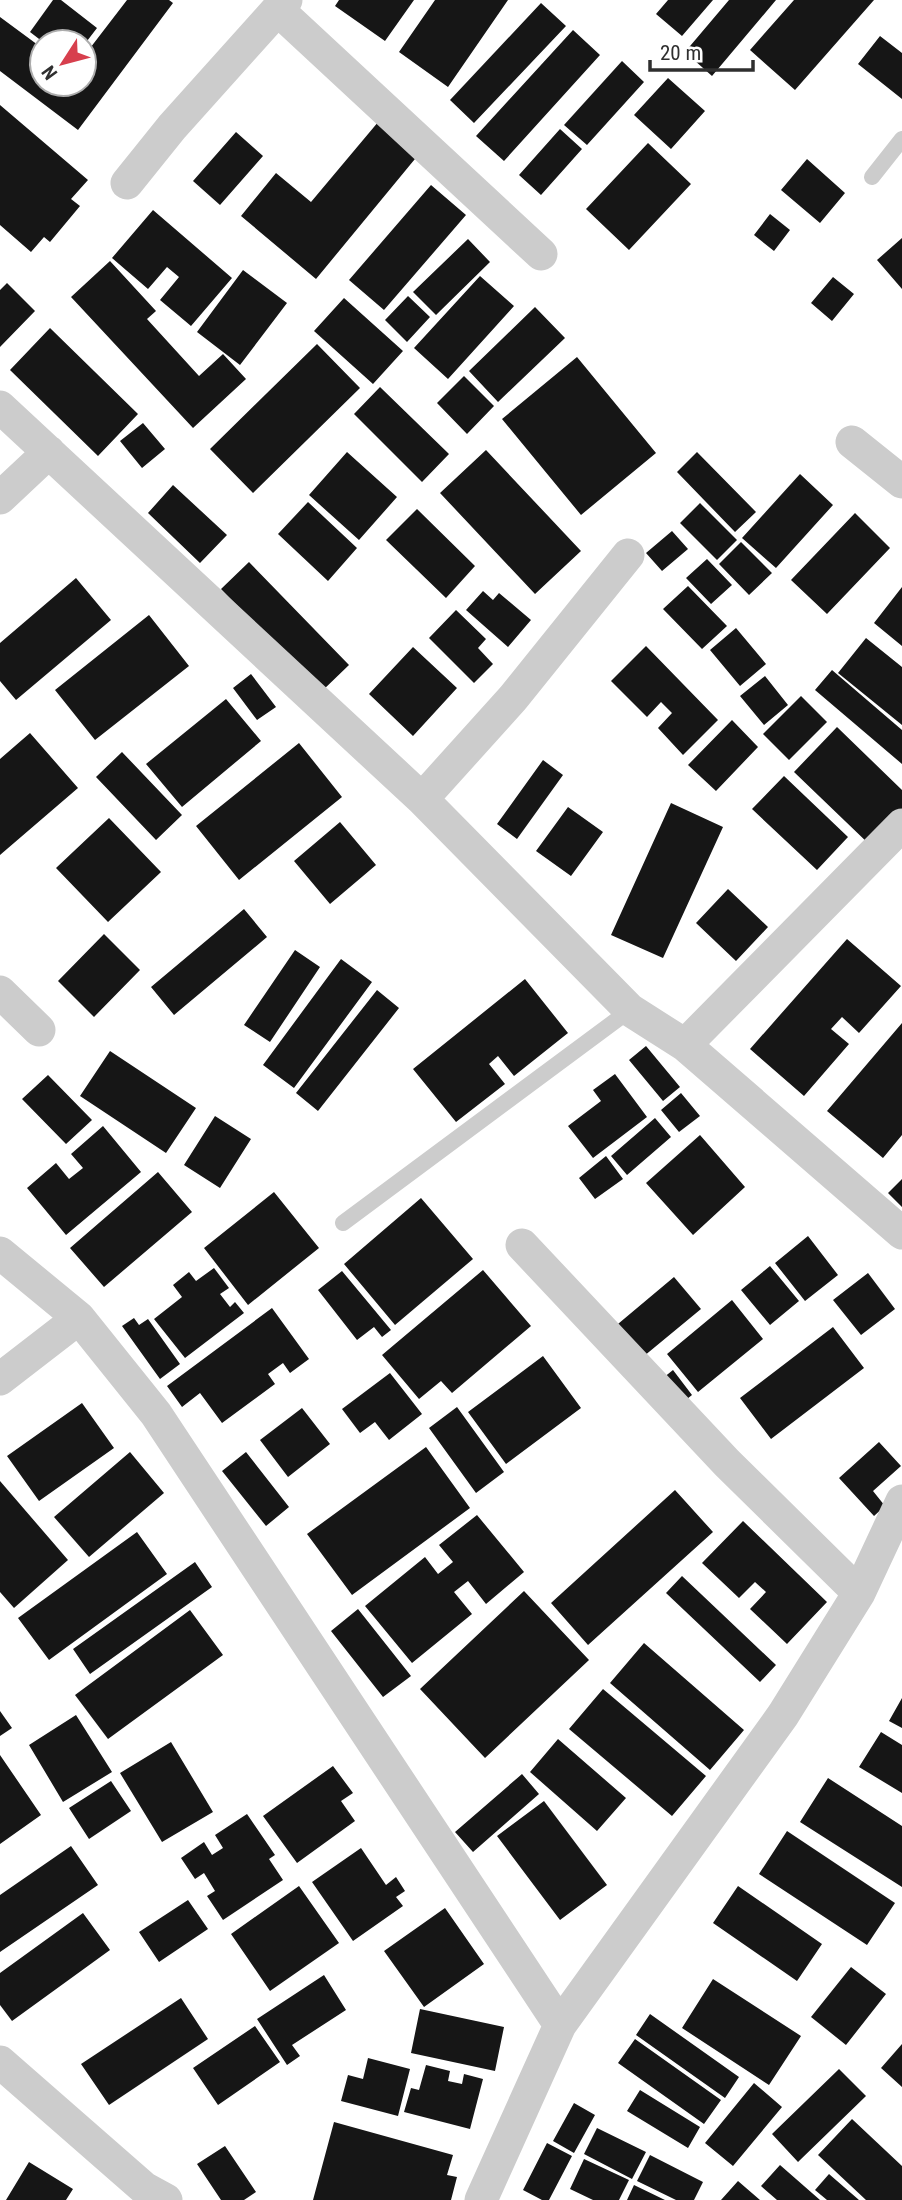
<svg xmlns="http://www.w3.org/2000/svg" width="902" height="2200" viewBox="0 0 902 2200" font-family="'Roboto Condensed',sans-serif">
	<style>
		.building { fill: #161616 }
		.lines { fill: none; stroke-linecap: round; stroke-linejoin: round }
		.service { stroke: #ccc; stroke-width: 16 }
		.minor { stroke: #ccc; stroke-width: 33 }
	</style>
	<rect width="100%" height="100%" fill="#fff"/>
	<path class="building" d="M53 0H61L97 28 84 45V42H43L30 32Z
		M127 0H169L173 3 78 130 0 71V17L42 48V84H84V56Z
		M339 0H414L385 41 335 6Z
		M435 0H508L448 87 399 52Z
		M668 0H713L682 36 656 14Z
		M729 0H776L712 76 685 52Z
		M794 0H874L795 90 750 50Z
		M541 3 566 26 474 123 450 100Z
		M573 30 600 55 504 161 476 136Z
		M880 36 902 53V99L858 64Z
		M622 61 644 82 587 145 564 125Z
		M668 78 705 111 671 149 634 115Z
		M0 105 88 180 71 199 80 206 50 242 44 237 31 252 0 225Z
		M384 115 424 148 316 279 241 216 276 173 311 202Z
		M560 129 582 149 541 195 519 175Z
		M236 132 263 156 220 205 193 181Z
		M648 143 691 184 629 250 586 209Z
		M807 159 845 193 820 223 781 190Z
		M431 185 466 215 384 310 349 280Z
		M153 210 232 278 191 326 160 300 179 277 167 267 148 289 112 258Z
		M770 214 790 230 774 251 754 235Z
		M902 238V289L877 260Z
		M468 239 490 262 436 315 413 292Z
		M110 261 156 311 147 319 199 376 223 354 246 379 193 428 71 297Z
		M243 270 287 303 240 365 197 332Z
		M480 276 514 306 448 379 414 348Z
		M833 277 854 294 832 321 811 303Z
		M7 283 35 311 0 347V290Z
		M408 296 430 317 407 342 385 320Z
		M344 298 403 351 373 384 314 331Z
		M535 307 565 338 498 402 469 371Z
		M50 328 138 414 98 456 10 370Z
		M317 344 360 388 253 493 210 449Z
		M577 357 656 453 581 515 502 419Z
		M464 376 494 406 467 434 437 403Z
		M380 387 449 454 422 482 354 414Z
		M143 423 165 449 142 468 120 441Z
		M486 450 581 551 535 594 440 493Z
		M347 452 397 497 359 540 309 495Z
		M697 452 756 512 735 532 677 472Z
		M800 474 833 505 776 568 742 538Z
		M173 485 227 535 200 563 148 513Z
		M308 502 357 548 328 581 278 534Z
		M700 503 737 540 717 560 680 523Z
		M417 509 475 566 446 598 386 540Z
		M855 513 890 548 827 614 791 580Z
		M672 531 688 549 662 571 646 553Z
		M741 542 772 573 749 595 719 564Z
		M707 559 732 585 711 604 686 578Z
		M249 562 349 665 321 692 221 589Z
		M76 578 111 620 16 700 0 681V643Z
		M688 586 727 626 702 649 663 609Z
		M902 587V646L874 623Z
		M483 591 493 600 499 593 531 620 508 647 466 610Z
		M456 610 486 639 478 648 493 664 474 683 429 638Z
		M149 615 189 666 95 740 55 690Z
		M736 628 766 664 740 686 710 650Z
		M866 638 902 667V725L838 673Z
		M646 646 718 720 683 755 658 728 672 713 661 702 647 717 611 681Z
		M413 647 457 688 413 736 369 694Z
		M832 670 902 730V764L815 690Z
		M251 674 276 707 257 720 233 688Z
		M765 676 788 705 764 725 740 696Z
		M801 696 827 722 789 760 763 734Z
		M226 699 261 741 182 807 146 764Z
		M732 720 758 747 716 791 688 765Z
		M837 727 902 790V813L871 846 794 772Z
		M30 733 78 788 0 855V759Z
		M299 743 342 797 239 880 196 826Z
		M122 752 182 815 156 840 96 777Z
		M543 760 563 775 517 839 497 824Z
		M784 776 848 837 817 870 752 809Z
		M671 803 723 827 663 958 611 935Z
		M568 807 603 832 571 876 536 851Z
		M109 818 161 872 108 922 56 868Z
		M340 822 376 865 330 904 294 861Z
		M728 889 768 927 736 961 696 923Z
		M244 909 267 937 174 1015 151 987Z
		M104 934 140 970 94 1017 58 981Z
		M847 939 901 986 859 1033 842 1017 831 1029 849 1044 804 1096 750 1049Z
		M295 950 320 967 270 1042 244 1025Z
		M341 959 372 982 294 1088 263 1065Z
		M525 979 568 1033 514 1076 498 1056 489 1064 505 1084 456 1122 413 1069Z
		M377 990 399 1008 318 1111 296 1093Z
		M902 1023V1135L883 1158 827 1111Z
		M646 1046 680 1087 663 1101 629 1060Z
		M110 1051 196 1108 166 1153 80 1096Z
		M615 1074 647 1117 593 1158 568 1126 601 1101 593 1090Z
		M48 1075 92 1120 66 1144 22 1099Z
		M681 1093 700 1116 679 1132 661 1110Z
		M215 1116 251 1139 220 1188 184 1165Z
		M655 1118 671 1137 627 1175 611 1156Z
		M103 1126 141 1172 66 1235 27 1188 56 1163 69 1179 83 1168 71 1154Z
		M700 1135 745 1187 693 1235 646 1183Z
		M606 1156 623 1179 595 1199 579 1178Z
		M158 1172 192 1212 104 1287 70 1248Z
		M902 1179V1207L888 1193Z
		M274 1192 319 1248 248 1305 204 1248Z
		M421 1198 473 1259 395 1325 344 1264Z
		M808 1236 838 1275 805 1301 775 1263Z
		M770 1266 799 1301 770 1325 741 1290Z
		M214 1268 229 1288 220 1294 230 1307 235 1302 244 1313 185 1358 154 1319 182 1297 173 1285 189 1272 196 1281Z
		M483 1270 531 1326 452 1393 441 1381 419 1399 382 1355Z
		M342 1271 391 1330 382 1337 374 1327 357 1340 318 1290Z
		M868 1273 895 1309 861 1335 833 1300Z
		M674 1277 701 1309 638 1361 612 1329Z
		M732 1300 763 1339 698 1392 667 1354Z
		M272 1308 309 1359 290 1373 283 1363 268 1374 275 1384 222 1423 200 1393 182 1407 167 1386Z
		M134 1318 139 1325 148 1319 180 1364 160 1379 122 1326Z
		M833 1327 864 1368 771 1439 740 1398Z
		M543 1356 581 1408 506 1464 468 1412Z
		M673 1370 692 1395 677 1407 658 1382Z
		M390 1373 422 1414 389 1440 375 1422 360 1433 342 1409Z
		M82 1403 114 1448 39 1501 7 1456Z
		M457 1407 504 1472 476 1493 429 1428Z
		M302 1408 330 1444 288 1477 260 1440Z
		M879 1442 901 1466 873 1491 885 1506 874 1516 839 1478Z
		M426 1447 470 1508 352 1595 307 1534Z
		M130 1452 164 1493 89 1557 54 1517Z
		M246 1452 289 1507 266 1526 222 1471Z
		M0 1481 68 1560 14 1608 0 1592Z
		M675 1490 713 1532 588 1645 551 1603Z
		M477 1515 524 1572 486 1604 468 1581 454 1592 472 1614 412 1663 365 1606 425 1557 438 1574 453 1562 439 1545Z
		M743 1521 827 1602 787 1644 750 1609 766 1592 755 1582 739 1598 702 1563Z
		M137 1532 167 1574 49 1660 18 1618Z
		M195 1562 212 1587 90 1674 73 1649Z
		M682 1576 776 1665 760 1682 666 1593Z
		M524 1591 589 1660 485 1758 420 1689Z
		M358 1609 411 1676 383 1697 331 1631Z
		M190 1610 223 1655 108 1739 75 1695Z
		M644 1643 744 1730 710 1770 610 1683Z
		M603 1689 706 1776 672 1816 569 1729Z
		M902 1698V1728L889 1721Z
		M0 1711 12 1728 0 1736Z
		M76 1715 112 1772 63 1802 29 1745Z
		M881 1732 902 1745V1793L859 1767Z
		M558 1739 626 1798 597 1831 530 1772Z
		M171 1742 213 1812 162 1842 120 1773Z
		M0 1755 41 1815 0 1844Z
		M333 1766 353 1793 341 1801 355 1821 297 1863 263 1816Z
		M522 1774 539 1794 473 1852 455 1832Z
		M828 1778 902 1826V1887L800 1822Z
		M111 1781 131 1811 89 1839 69 1808Z
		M544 1801 607 1885 560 1920 497 1836Z
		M247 1814 275 1855 269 1859 283 1880 223 1920 207 1896 215 1891 204 1873 195 1879 181 1858 204 1842 212 1855 223 1848 215 1835Z
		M787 1831 895 1903 867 1945 759 1874Z
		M71 1846 98 1885 0 1952V1895Z
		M361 1848 386 1885 396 1877 405 1891 396 1897 403 1906 353 1941 312 1882Z
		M299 1886 339 1943 270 1991 231 1934Z
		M738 1886 822 1944 797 1981 713 1923Z
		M188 1900 208 1929 159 1962 139 1932Z
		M445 1908 484 1964 424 2007 384 1951Z
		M83 1913 110 1950 12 2021 0 2005V1973Z
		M851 1967 886 1994 846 2045 811 2017Z
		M324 1975 346 2010 292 2045 300 2056 287 2065 257 2019Z
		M713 1979 801 2036 769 2085 682 2028Z
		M181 1998 208 2039 109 2105 81 2064Z
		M420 2009 504 2027 495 2071 411 2053Z
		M650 2014 739 2077 725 2098 636 2035Z
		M255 2026 280 2062 218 2105 193 2068Z
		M635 2039 721 2100 704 2124 618 2063Z
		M902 2044V2087L881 2068Z
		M368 2058 410 2069 398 2116 341 2101 348 2075 363 2079Z
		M426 2065 450 2071 448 2081 462 2084 464 2074 483 2079 470 2129 404 2112 411 2088 419 2090Z
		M839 2069 866 2096 798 2162 772 2134Z
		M754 2083 782 2107 733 2166 705 2143Z
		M640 2090 700 2127 688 2148 627 2111Z
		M574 2103 595 2115 574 2153 553 2141Z
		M852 2119 902 2166V2200H866L818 2155Z
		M334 2122 453 2155 447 2175 457 2177 451 2200H313Z
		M597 2128 646 2152 632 2179 584 2154Z
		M547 2143 572 2156 549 2200H542L523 2190Z
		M225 2146 256 2192 244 2200H221L197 2164Z
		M650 2155 703 2182 694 2200H676L637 2181Z
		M584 2159 629 2180 619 2200H593L570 2189Z
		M29 2162 73 2189 66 2200H6Z
		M780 2165 820 2200H777L761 2186Z
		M829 2174 859 2200H827L815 2190Z
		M738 2181 760 2200H721Z
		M634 2185 665 2200H627Z"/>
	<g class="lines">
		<path class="service" d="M872 177 902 139
			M343 1223 630 1010"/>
		<path class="minor" d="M278 10 541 254
			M127 183 172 127 286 0
			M0 407 422 799 630 1010 685 1045 902 1233
			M852 442 902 482
			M0 498 49 452
			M422 799 513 698 628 555
			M0 992 39 1030
			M685 1045 902 825
			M522 1245 727 1463 859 1593
			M0 1253 79 1318 156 1414 560 2025
			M0 1379 79 1318
			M0 2062 144 2188 166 2200
			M481 2200 560 2025 783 1715 859 1593 902 1501"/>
	</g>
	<g transform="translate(63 63) rotate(234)"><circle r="33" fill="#ffffff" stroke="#acacac" stroke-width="2"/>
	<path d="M0-5L12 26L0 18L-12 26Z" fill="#d73f4d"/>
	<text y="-10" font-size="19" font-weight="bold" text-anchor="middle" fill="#2f2f2f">N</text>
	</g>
	<path d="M650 60v10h103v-10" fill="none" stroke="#2f2f2f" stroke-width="3.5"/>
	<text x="660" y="60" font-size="21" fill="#2f2f2f" stroke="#ffffff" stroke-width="5" paint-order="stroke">20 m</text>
</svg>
